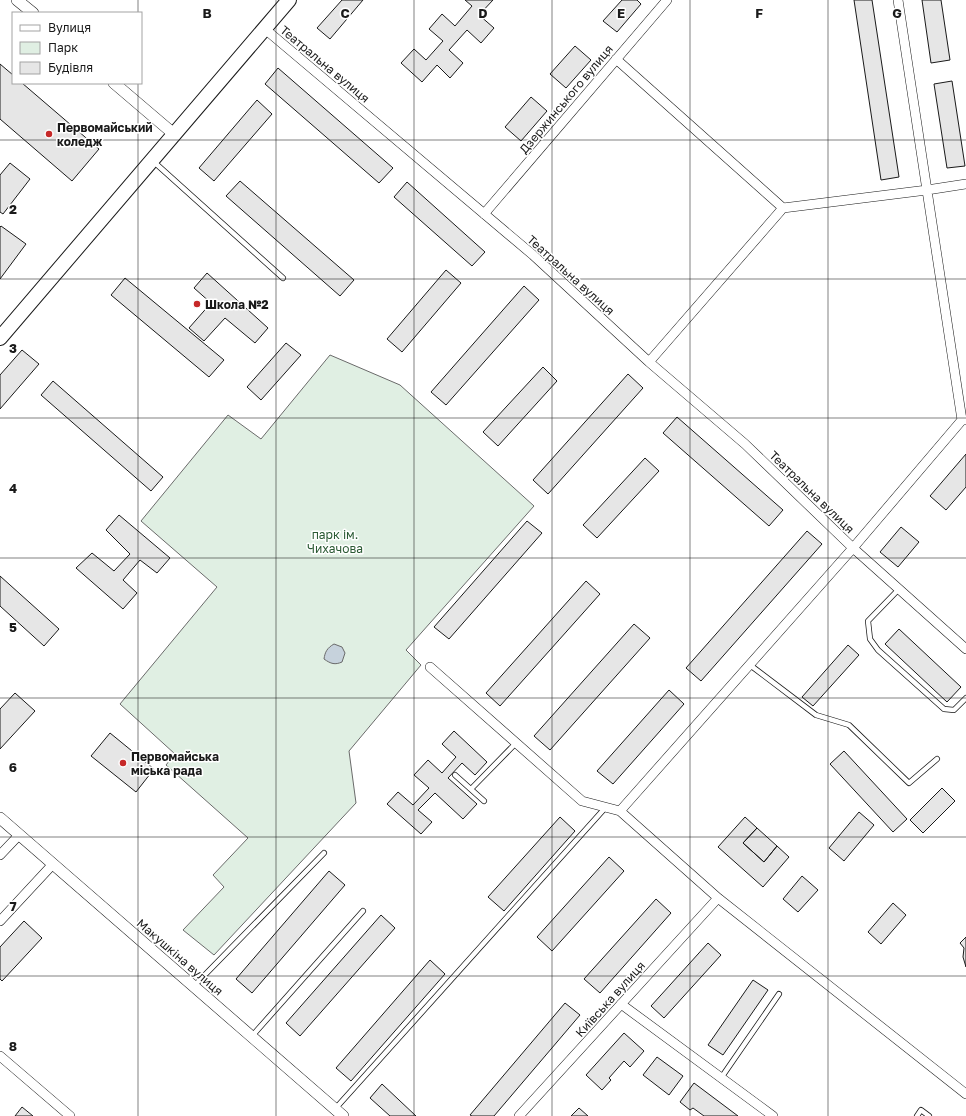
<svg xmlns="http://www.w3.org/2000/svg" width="966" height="1116" viewBox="0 0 966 1116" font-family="'Golos Text',sans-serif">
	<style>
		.green { fill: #e0efe3; stroke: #6a6a6a }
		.water { fill: #c6d2dc; stroke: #6a6a6a }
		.building { fill: #e6e6e6; stroke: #1a1a1a }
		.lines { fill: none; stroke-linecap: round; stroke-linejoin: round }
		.service-casing { stroke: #1a1a1a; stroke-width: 6 }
		.minor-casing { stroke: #1a1a1a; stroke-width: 10 }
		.tertiary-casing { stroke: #1a1a1a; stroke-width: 12 }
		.primary-casing { stroke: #1a1a1a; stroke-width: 16 }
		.service { stroke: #fff; stroke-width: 4.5 }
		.minor { stroke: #fff; stroke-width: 9 }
		.tertiary { stroke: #fff; stroke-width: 11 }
		.primary { stroke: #fff; stroke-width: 14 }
		.grid { fill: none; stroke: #1a1a1a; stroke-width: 1; stroke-opacity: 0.55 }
		.poi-dot { fill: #c62828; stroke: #fff; stroke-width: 1.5 }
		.labels { text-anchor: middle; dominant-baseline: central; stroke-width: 3; stroke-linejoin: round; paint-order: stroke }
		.street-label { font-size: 12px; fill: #1a1a1a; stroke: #fff }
		.poi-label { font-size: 12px; font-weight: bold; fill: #1a1a1a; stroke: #fff; text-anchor: start }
		.park-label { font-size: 12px; fill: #2b5a34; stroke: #fff }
		.grid-label { font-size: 13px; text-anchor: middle; font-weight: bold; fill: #1a1a1a; stroke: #fff; stroke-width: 3; stroke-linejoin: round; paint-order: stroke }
	</style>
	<rect width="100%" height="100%" fill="#fff"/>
	<path class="green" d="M330 355 400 385 534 506 406 650 421 665 349 751 356 803 214 955 183 930 224 887 213 875 248 838 166 765 175 754 120 704 217 587 141 521 228 415 261 439Z"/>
	<path class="water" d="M334 644 342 647 345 653 342 662C335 665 331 664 324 659 325 652 327 648 334 644Z"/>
	<path class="building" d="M342 0H363L330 39 317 28Z
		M465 0H493L479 15 494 28 481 43 467 30 449 50 463 63 450 78 437 65 422 82 401 63 414 49 426 60 443 41 429 29 442 14 455 26 472 6Z
		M622 0H637L641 4 617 32 603 21Z
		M854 0H872L899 177 881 180Z
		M922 0H941L950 60 931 63Z
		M575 46 591 60 566 88 550 74Z
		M0 64 13 75V83H22L99 149 72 181 0 119Z
		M278 68 393 168 379 183 265 84Z
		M952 81 965 166 947 168 934 84Z
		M531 97 547 111 521 141 505 127Z
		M257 100 272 114 214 181 199 168Z
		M10 163 30 179 3 214 0 212V175Z
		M240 181 354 280 340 296 226 196Z
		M407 182 485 252 472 266 394 197Z
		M1 226 26 244 0 279V227Z
		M446 270 461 283 402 352 387 339Z
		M207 273 268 328 255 343 225 318 204 341 189 328 211 303 194 288Z
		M125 278 224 360 209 377 111 295Z
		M524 286 539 300 446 405 431 392Z
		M286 343 301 355 261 400 247 387Z
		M22 350 39 364 0 409V375Z
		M543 367 557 381 498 446 483 432Z
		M628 374 643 388 548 494 533 480Z
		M53 381 163 477 151 491 41 395Z
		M677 417 783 510 769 526 663 433Z
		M966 454V487L946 510 930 496Z
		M645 458 659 471 597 538 583 525Z
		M119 515 170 558 157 573 140 560 123 580 137 593 123 609 76 568 92 553 114 571 130 554 106 530Z
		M527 521 542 533 449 639 434 627Z
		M901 527 919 542 898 567 880 552Z
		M807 531 822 544 701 681 686 668Z
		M0 576 59 629 44 646 0 606Z
		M586 581 600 594 500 706 486 693Z
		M634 624 650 638 550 750 534 736Z
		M899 629 961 687 947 702 885 644Z
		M848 645 859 655 813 706 802 697Z
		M669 690 684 704 613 784 597 771Z
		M15 693 35 711 0 749V709Z
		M454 731 487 762 475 775 462 763 448 778 477 804 463 819 435 793 418 810 432 822 421 834 387 804 398 792 413 805 429 788 414 775 428 760 442 773 456 757 442 744Z
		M110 733 154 769 136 792 91 756Z
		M844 751 907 819 893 832 830 764Z
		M942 788 955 801 923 833 910 820Z
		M859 812 874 825 844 861 829 848Z
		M560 817 575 831 504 911 488 897Z
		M745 817 757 828 743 843 764 862 777 846 789 857 763 887 718 847Z
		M757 828 777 846 764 862 743 843Z
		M609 857 624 871 552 951 537 937Z
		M329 871 345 885 252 993 236 979Z
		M802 876 818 890 798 912 783 899Z
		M656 899 671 913 600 993 584 979Z
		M893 903 906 915 881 944 868 932Z
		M381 915 395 928 300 1036 286 1023Z
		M24 921 42 938 2 981 0 979V947Z
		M966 937V967L963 957 964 948 960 943Z
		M708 943 721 955 664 1018 651 1006Z
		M430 960 445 974 351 1081 336 1068Z
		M753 980 768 990 723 1055 708 1045Z
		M565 1003 580 1015 494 1116H472L470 1115Z
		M624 1033 644 1051 630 1067 624 1061 609 1078 611 1080 602 1090 586 1075Z
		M657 1057 683 1076 669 1095 643 1075Z
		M694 1083 738 1116H704L693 1108 690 1110 680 1102Z
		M382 1084 416 1116H390L370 1098Z
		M22 1107 33 1116H15Z
		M579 1108 588 1116H571Z"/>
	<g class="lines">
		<g class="service-casing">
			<path id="service" d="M154 162 283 278
				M899 589 868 621 870 639 878 650 944 709 954 710 966 698
				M750 665 816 715 849 725 909 783 937 759
				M455 775 484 801
				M471 789 516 743
				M194 986 324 853
				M252 1036 363 911
				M721 1078 779 994
				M335 1109 606 807
				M917 1116 921 1110 929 1116"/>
		</g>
		<g class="minor-casing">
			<path id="minor" d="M898 0 962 420
				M265 29 533 255 649 362 745 444 853 548 966 649
				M616 59 783 208 927 190 966 184
				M484 214 667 0
				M649 362 783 208
				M430 667 582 801 620 811 718 898 966 1094
				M620 811 853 548 962 420H966
				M0 855 19 835
				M0 921 53 864
				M621 1004 773 1116
				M0 1056 70 1116
				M519 1116 718 898"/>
		</g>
		<g class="tertiary-casing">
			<path id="tertiary" d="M17 0 33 13
				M114 83 175 135
				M0 818 343 1116"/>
		</g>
		<g class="primary-casing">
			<path id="primary" d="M0 338 289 0"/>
		</g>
		<use href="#service" class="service"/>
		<use href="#minor" class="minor"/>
		<use href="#tertiary" class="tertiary"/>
		<use href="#primary" class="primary"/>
	</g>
	<path class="grid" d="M138 0V13M276 0V1116M414 0V1116M552 0V1116M690 0V1116M828 0V1116M138 83V1116M0 140H966M0 279H966M0 418H966M0 558H966M0 698H966M0 837H966M0 976H966"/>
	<g class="poi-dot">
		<circle cx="49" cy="134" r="4"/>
		<circle cx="197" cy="304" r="4"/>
		<circle cx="123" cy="763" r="4"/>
	</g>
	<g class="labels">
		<g class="street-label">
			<text transform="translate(325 64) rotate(40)">Театральна вулиця</text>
			<text transform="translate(566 99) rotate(-50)">Дзержинського вулиця</text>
			<text transform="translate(571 275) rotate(42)">Театральна вулиця</text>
			<text transform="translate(812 492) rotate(44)">Театральна вулиця</text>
			<text transform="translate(180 957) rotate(41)">Макушкіна вулиця</text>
			<text transform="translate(610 999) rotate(-48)">Київська вулиця</text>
		</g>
		<g class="poi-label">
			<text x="57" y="127">Первомайський<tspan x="57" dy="14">коледж</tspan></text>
			<text x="205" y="304">Школа №2</text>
			<text x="131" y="756">Первомайська<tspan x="131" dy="14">міська рада</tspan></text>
		</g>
		<g class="park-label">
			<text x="335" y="534">парк ім.<tspan x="335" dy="14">Чихачова</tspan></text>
		</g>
	</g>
	<g class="grid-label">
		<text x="207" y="18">B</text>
		<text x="345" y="18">C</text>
		<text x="483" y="18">D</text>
		<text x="621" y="18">E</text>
		<text x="759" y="18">F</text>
		<text x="897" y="18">G</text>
		<text x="13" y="214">2</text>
		<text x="13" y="353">3</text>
		<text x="13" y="493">4</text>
		<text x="13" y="632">5</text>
		<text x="13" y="772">6</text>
		<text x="13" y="911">7</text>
		<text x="13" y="1051">8</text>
	</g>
	<rect x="12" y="12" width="130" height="72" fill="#ffffff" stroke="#a3a3a3"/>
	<rect x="20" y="25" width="20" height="6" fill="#ffffff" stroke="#a3a3a3"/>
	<text x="48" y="32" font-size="12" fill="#1a1a1a">Вулиця</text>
	<rect x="20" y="42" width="20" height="12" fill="#e0efe3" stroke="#a3a3a3"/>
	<text x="48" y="52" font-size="12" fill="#1a1a1a">Парк</text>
	<rect x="20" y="62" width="20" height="12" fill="#e6e6e6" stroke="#a3a3a3"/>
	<text x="48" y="72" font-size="12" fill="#1a1a1a">Будівля</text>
</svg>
